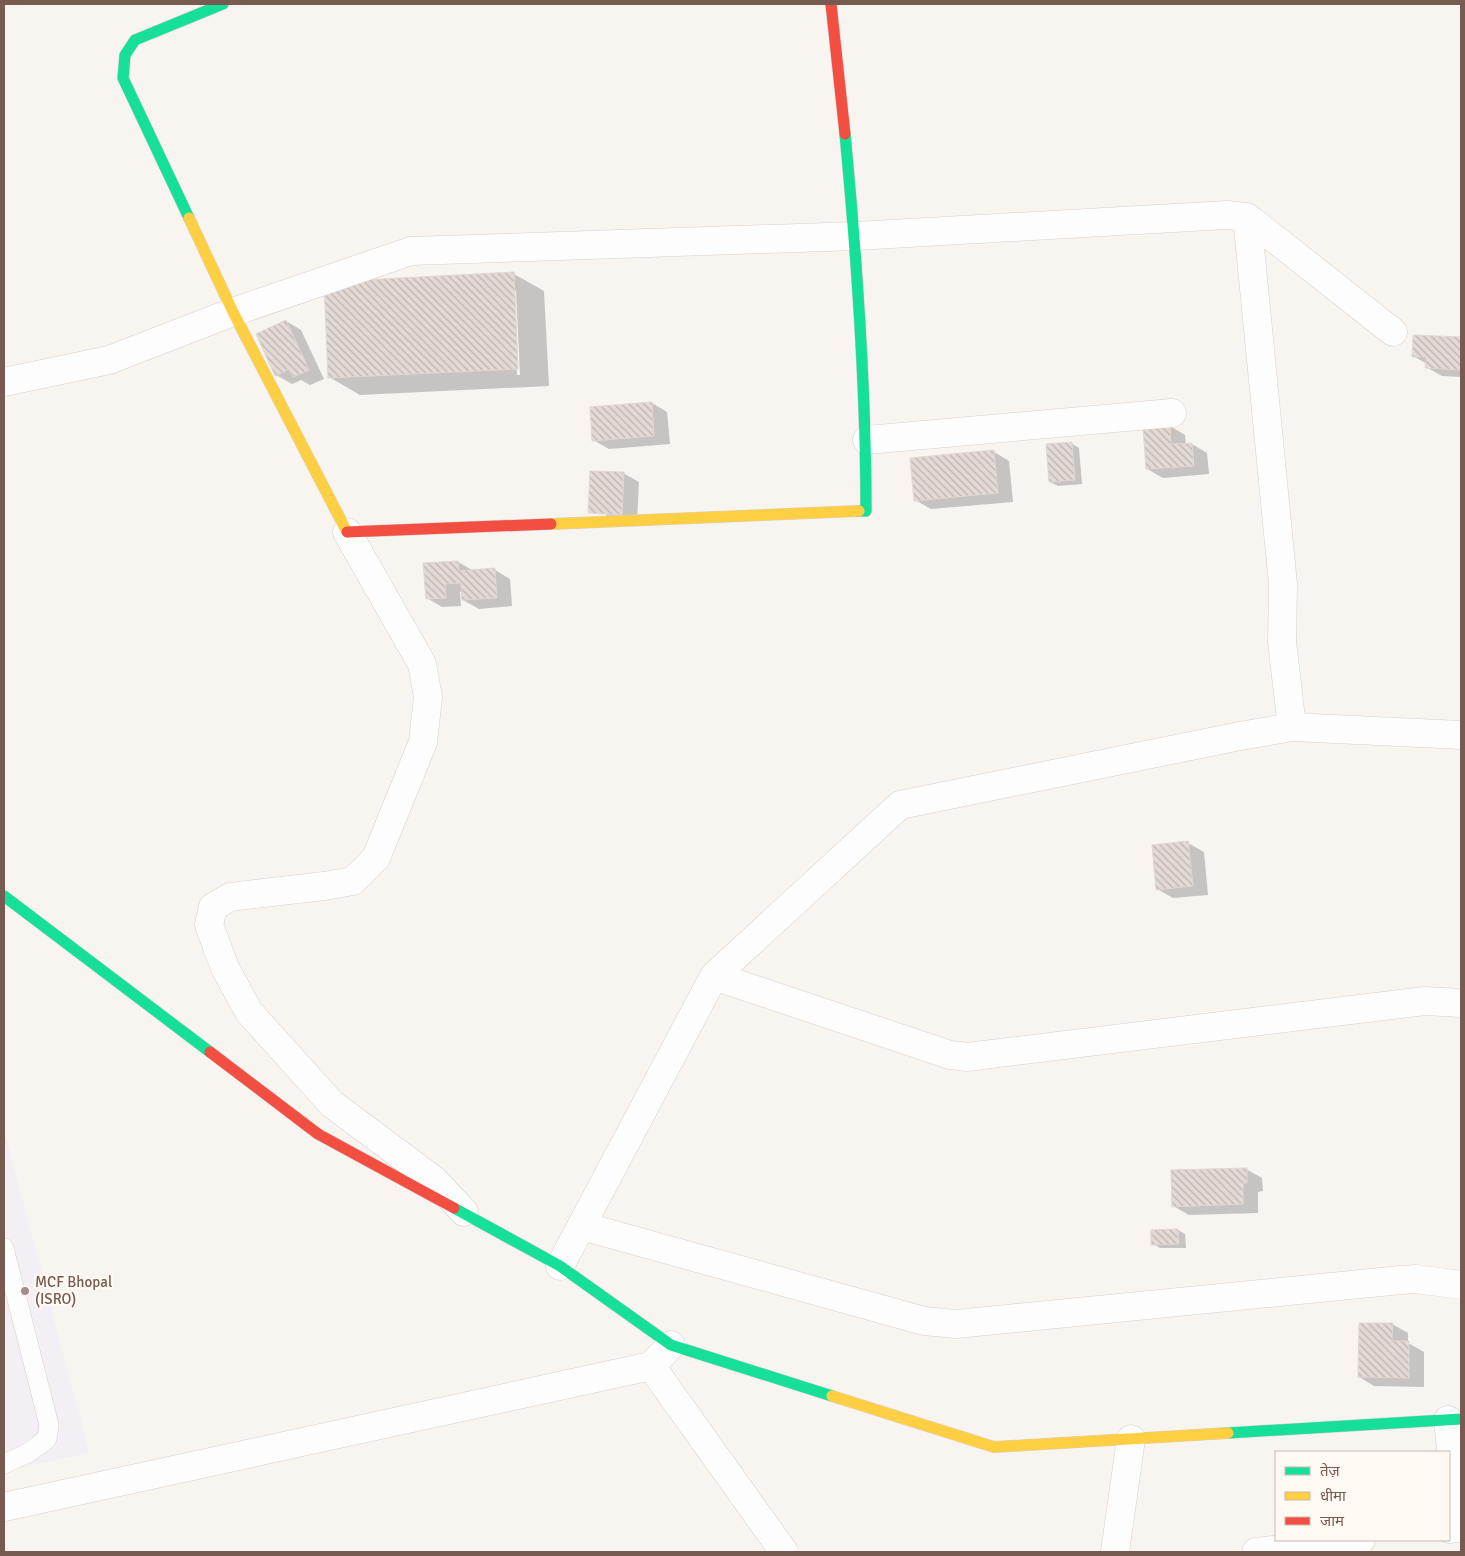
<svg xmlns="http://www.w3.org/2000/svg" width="1465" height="1556" viewBox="0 0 1465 1556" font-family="Signika,'Noto Sans Devanagari',sans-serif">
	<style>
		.education { fill: #f4eef5 }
		.shadow { fill: #0003; fill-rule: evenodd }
		.building { fill: url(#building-back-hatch); stroke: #e1d7d2 }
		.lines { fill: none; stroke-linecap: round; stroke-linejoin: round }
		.lane-casing { stroke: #d6d0cb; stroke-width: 20 }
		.street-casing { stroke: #d6d0cb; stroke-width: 29 }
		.fast-casing { stroke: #d8d0cc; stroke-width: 12 }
		.slow-casing { stroke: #d8d0cc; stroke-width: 12 }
		.jam-casing { stroke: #d8d0cc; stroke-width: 12 }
		.lane { stroke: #fefdfd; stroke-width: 19 }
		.street { stroke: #fefdfd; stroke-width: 28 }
		.fast { stroke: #16e098; stroke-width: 11 }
		.slow { stroke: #ffcf43; stroke-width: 11 }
		.jam { stroke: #f24e42; stroke-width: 11 }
		.poi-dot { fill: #a49088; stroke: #fef9f3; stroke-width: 2 }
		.labels { text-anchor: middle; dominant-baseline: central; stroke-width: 4.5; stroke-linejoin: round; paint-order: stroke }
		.poi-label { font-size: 15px; fill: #775a50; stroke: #fef9f3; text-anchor: start }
	</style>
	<defs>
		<pattern id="building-back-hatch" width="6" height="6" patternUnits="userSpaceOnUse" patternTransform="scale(1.25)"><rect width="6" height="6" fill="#e3dad5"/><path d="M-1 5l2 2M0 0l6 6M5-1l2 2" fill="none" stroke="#bdb4af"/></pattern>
	</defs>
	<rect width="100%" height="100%" fill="#f8f4f0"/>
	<path class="education" d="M4 1130 89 1453 4 1471Z"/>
	<path class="shadow" d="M514 274 544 291 549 386 360 395 329 377ZM513 291H516L520 375H517Z
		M286 321 301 330 324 379 310 385 301 380 292 384 276 375Z
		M1414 336 1461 339V377L1442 376 1426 367 1427 364 1413 356Z
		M652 403 667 412 670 444 609 449 593 440Z
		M1170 426 1185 435 1186 445 1192 444 1207 453 1209 474 1163 478 1147 469Z
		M1071 443 1079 448 1082 484 1058 486 1050 482Z
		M994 452 1009 461 1013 502 931 509 915 500Z
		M623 473 639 482 637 523 604 521Z
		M458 562 474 571 495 570 510 579 512 606 479 609 463 600V592H460L461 606 442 607 427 598Z
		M1188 843 1204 852 1208 895 1173 898 1157 889Z
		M1246 1169 1262 1178 1263 1191 1258 1192V1213L1189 1215 1173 1206Z
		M1178 1230 1185 1234 1186 1248H1160L1153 1244Z
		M1392 1324 1408 1333V1343L1424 1352V1387L1374 1386 1359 1377Z"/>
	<path class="building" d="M514 272 518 369 328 378 324 282Z
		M286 320 309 370 293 377 289 369 275 376 256 334Z
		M1413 335 1461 337V370L1425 368 1426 357H1412Z
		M652 402 654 436 592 441 590 407Z
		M1170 425 1171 444 1192 443 1194 466 1146 469 1143 427Z
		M1072 442 1075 480 1049 482 1046 444Z
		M994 450 998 493 914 501 910 458Z
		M590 471 624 472 622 515 588 513Z
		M458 561 459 571 495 568 497 598 462 600 461 583 445 584 446 598 426 599 423 563Z
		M1188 841 1193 886 1156 890 1152 845Z
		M1247 1168V1183H1243V1204L1172 1207 1171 1170Z
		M1178 1229 1179 1244 1151 1245V1230Z
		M1359 1323H1393L1392 1341H1409V1378L1358 1377Z"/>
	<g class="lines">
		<g class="lane-casing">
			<path id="lane" d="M4 1248 49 1425 47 1439 28 1453 4 1464"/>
		</g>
		<g class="street-casing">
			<path id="street" d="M1247 217 1283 584 1282 642 1292 727
				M4 382 109 360 233 312 411 251 856 236 1227 215 1247 217 1393 332
				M867 440 1172 413
				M347 532 422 664 428 697 423 742 376 858 353 881 324 886 230 897 213 907 209 925 225 968 249 1012 332 1104 434 1180 464 1212
				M714 976 950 1055 967 1057 1425 1001 1461 1003
				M582 1226 924 1321 956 1324 1401 1280 1416 1279 1461 1285
				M560 1266 714 976 900 805 1240 736 1292 727 1461 735
				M651 1366 784 1552
				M1448 1420 1459 1528 1449 1529
				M4 1507 651 1366 671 1345
				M1115 1552 1131 1439
				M1256 1552 1361 1540"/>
		</g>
		<g class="fast-casing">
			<path id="fast" d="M845 134C857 260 866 385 866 511H859
				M189 218 123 78 125 55 135 40 223 4
				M4 896 210 1052
				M454 1208 560 1266 671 1345 832 1396
				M1228 1433 1461 1419"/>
		</g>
		<g class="slow-casing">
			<path id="slow" d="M189 218 233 312 347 532
				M551 524 859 511
				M832 1396 994 1447 1228 1433"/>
		</g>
		<g class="jam-casing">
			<path id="jam" d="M831 4 845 134
				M347 532 551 524
				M210 1052 318 1134 454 1208"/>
		</g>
		<use href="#lane" class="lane"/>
		<use href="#street" class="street"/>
		<use href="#fast" class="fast"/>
		<use href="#slow" class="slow"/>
		<use href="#jam" class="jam"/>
	</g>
	<circle class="poi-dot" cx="25" cy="1291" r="5"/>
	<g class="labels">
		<g class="poi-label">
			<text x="35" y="1282">MCF Bhopal<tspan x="35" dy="17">(ISRO)</tspan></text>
		</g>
	</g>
	<rect width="1465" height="1556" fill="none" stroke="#775a50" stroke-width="10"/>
	<rect x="1275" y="1451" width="175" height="90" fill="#fef9f3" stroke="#c8b9b2"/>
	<rect x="1285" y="1467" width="25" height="8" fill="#16e098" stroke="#c8b9b2"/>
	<text x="1320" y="1476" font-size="15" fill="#775a50">तेज़</text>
	<rect x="1285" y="1492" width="25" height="8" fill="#ffcf43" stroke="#c8b9b2"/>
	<text x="1320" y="1501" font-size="15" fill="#775a50">धीमा</text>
	<rect x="1285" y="1517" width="25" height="8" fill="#f24e42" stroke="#c8b9b2"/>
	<text x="1320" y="1526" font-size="15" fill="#775a50">जाम</text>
</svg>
